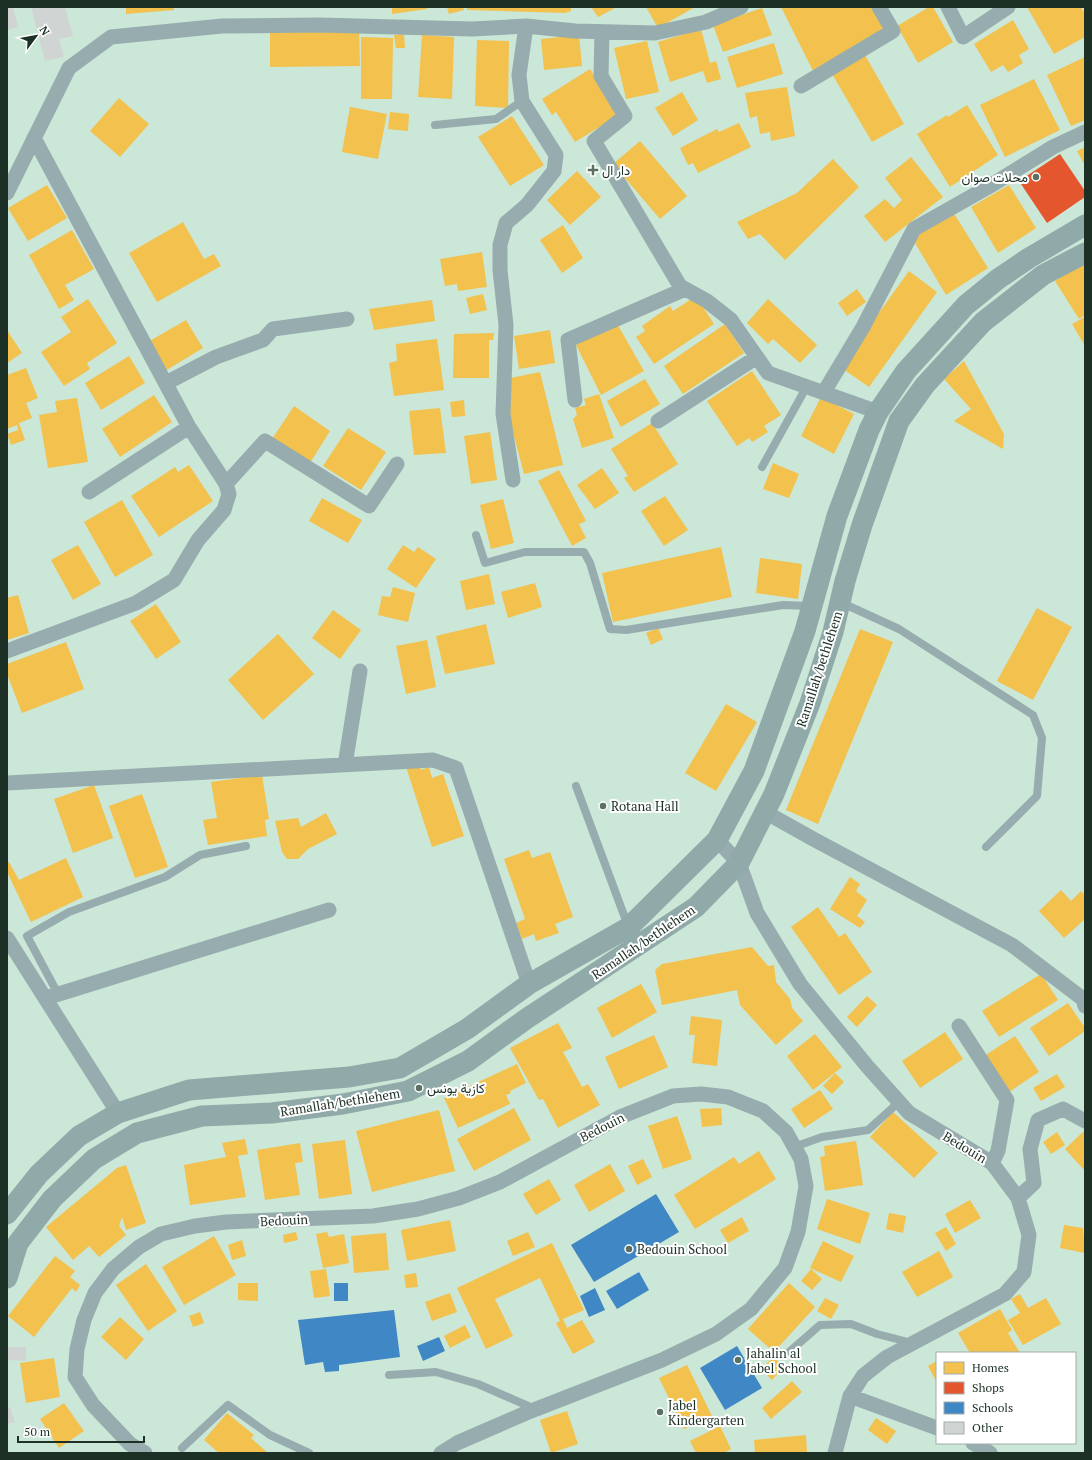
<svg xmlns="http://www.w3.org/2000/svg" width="1092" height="1460" viewBox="0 0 1092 1460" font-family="'PT Serif',Vazirmatn,serif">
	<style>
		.homes { fill: #f2c14e }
		.shops { fill: #e4572e }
		.schools { fill: #3f88c5 }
		.building { fill: #d0d5d3 }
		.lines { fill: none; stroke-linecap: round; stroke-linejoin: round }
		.lane { stroke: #97acae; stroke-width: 8 }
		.street { stroke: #97acae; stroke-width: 15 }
		.secondary { stroke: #90aaaa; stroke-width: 21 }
		.poi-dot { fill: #597063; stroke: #fff; stroke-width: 1.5 }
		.labels { text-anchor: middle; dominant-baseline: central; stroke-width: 4; stroke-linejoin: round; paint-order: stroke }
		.poi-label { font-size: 13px; fill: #1c3025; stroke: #fff; text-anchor: start }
		.street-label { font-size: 13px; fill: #1c3025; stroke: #fff }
	</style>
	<rect width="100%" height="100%" fill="#cbe7d7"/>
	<path class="homes" d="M126 7H174V10L126 14Z
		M392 7H427V9L392 14Z
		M447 7H463L464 10 449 14Z
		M467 7H571V11L565 13 467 10Z
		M591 7H617L598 17Z
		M646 7H695L658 28Z
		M781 7H872L884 28 813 71Z
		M929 7H933L953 42 918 63 897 26Z
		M1027 7H1081L1085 14V37L1054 54Z
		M762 8 772 35 723 52 713 25Z
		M1013 20 1029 49 1019 55 1023 63 1008 72 1003 65 991 72 974 44Z
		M270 28H359L360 66 270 67Z
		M701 29 710 63 716 61 721 79 707 83 703 71 670 82 658 42Z
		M404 34 405 48H396L394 35Z
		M422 35 454 37 452 99 418 97Z
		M579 35 582 66 544 70 541 39Z
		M361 37 393 38 392 99H361Z
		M477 40 509 41 508 108 475 106Z
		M647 41 659 92 626 99 614 48Z
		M774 43 783 74 737 88 727 57Z
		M865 55 904 124 872 142 832 74Z
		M1085 57V120L1071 126 1047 75Z
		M590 69 619 115 575 142 556 112 552 115 542 99Z
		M1034 79 1060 130 1005 157 980 105Z
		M787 87 795 136 771 141 770 132 760 134 757 116 750 118 745 93Z
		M682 92 698 120 673 136 655 108Z
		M119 98 149 124 120 157 90 131Z
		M967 105 998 155 950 187 917 134 947 115 948 117Z
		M350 107 387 114 378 159 342 152Z
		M390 112 409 114 408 131 388 129Z
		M512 116 544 165 510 186 478 137Z
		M739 123 751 147 698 173 693 163 688 165 680 148 717 129 719 132Z
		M640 141 687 196 660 219 613 164Z
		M1085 147V166L1077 151Z
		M911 157 943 197 885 242 864 216 885 199 894 208 902 200 885 178Z
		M833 159 859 187 785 260 760 234 748 239 737 222 797 193Z
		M577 171 601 197 570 225 547 200Z
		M47 185 67 218 28 241 8 208Z
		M1009 185 1036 228 998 253 971 207Z
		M953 212 988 268 946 295 912 238Z
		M183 222 204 259 214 254 221 266 157 302 129 253Z
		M563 225 583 258 562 273 540 240Z
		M72 230 94 269 65 285 74 300 59 309 29 255Z
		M482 252 487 287 458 291 457 284 445 286 440 259Z
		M1085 261V315L1079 319 1055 281Z
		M909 271 937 292 869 387 840 367Z
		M857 289 866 302 847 316 838 303Z
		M483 294 487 310 470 314 466 298Z
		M696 296 714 324 654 364 636 337 645 331 642 326 670 306 673 311Z
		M88 299 117 343 87 363 90 369 64 386 41 352 71 332 61 317Z
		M768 299 817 345 800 363 773 339 768 344 747 323Z
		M432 300 435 321 374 330 369 309Z
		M1085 317V346L1072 324Z
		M186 320 203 348 165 371 148 342Z
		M615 320 644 371 601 395 576 345Z
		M725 324 744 353 683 394 664 366Z
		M7 330 22 353 7 363Z
		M550 330 555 363 519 369 514 336Z
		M494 333 493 340H489V378H453L454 334Z
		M437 339 444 390 394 396 389 363 397 361 396 344Z
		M129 356 145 383 101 410 85 383Z
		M964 361 1004 434 1003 449 954 421 971 409 944 379Z
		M26 368 38 398 26 403 32 418 19 423 25 440 11 445 7 434 18 430 17 425 7 429V375Z
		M752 371 781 415 764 426 768 432 752 442 749 438 737 446 707 401Z
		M540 372 563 465 524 474 505 402V379Z
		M645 379 660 404 621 427 607 401Z
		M599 394 614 438 582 448 573 419 577 415 575 408 586 405 584 399Z
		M154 395 172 422 120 457 102 429Z
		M821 397 854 414 834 454 801 436Z
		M77 398 88 462 48 468 39 415 57 412 55 401Z
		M464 400 465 416 452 417 450 402Z
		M294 406 330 431 310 463 272 439Z
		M440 408 446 453 414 455 409 411Z
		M652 423 678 464 634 492 624 478 628 476 611 449Z
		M348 428 386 452 361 490 323 466Z
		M490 432 497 480 471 484 464 436Z
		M773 463 799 474 789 498 763 489Z
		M189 465 213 501 159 537 131 496 175 467 178 472Z
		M602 468 619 493 595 509 577 485Z
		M559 470 586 521 579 524 586 538 572 546 538 481Z
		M665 496 688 530 664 546 641 511Z
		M322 498 362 520 348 543 309 521Z
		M503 499 514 543 491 549 480 505Z
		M122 500 153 555 115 577 84 522Z
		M78 545 101 584 73 600 51 560Z
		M403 545 414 552 418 547 436 559 416 588 387 569Z
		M721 547 732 597 613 622 602 573Z
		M760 558 802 564 798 599 756 593Z
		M489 574 495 604 466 610 460 581Z
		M535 583 542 607 508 618 501 592Z
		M393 587 415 593 408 622 378 615 382 596 390 597Z
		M18 595 29 633 7 640V598Z
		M156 604 181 642 156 659 130 621Z
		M1037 608 1072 627 1033 700 997 681Z
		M333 610 361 630 340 659 312 638Z
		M486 624 495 664 445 674 436 636Z
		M658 628 663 639 651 645 646 633Z
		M860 629 893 642 818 824 786 810Z
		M278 634 314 674 263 720 228 680Z
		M427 640 436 687 406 694 396 646Z
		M66 642 84 689 22 713 7 674V664Z
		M726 704 757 722 716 791 685 773Z
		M419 763 421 770 429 767 432 778 443 774 464 836 432 847 406 767Z
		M262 775 269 819 265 820 267 836 208 845 203 820 217 818 211 782Z
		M94 785 113 838 73 853 54 799Z
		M142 794 168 867 135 878 109 806Z
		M326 813 337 834 308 849 298 859H287L282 852 275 821 298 818 301 827Z
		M529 850 532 858 550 852 573 917 555 924 559 933 536 941 534 934 522 939 516 923 525 919 504 859Z
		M66 858 83 897 31 922 7 872V863L9 862 19 880Z
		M850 877 860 884 856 891 867 900 857 916 865 922 860 928 830 909Z
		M1061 890 1071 901 1081 891 1085 895V919L1064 938 1039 911Z
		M818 907 839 937 845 933 872 972 839 995 791 927Z
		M752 947 768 966 774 965 776 982 790 999 792 1008 803 1021 776 1045 740 1005 737 990 662 1005 655 970 662 964Z
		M1041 974 1058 1000 999 1037 982 1011Z
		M641 984 657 1012 612 1038 597 1008Z
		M867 996 877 1005 857 1027 847 1017Z
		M1068 1003 1085 1028V1031L1049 1056 1030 1028Z
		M691 1016 722 1020 717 1066 692 1063 695 1035H689Z
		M558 1023 572 1048 563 1052 582 1087 588 1084 600 1105 558 1128 543 1099 539 1100 510 1048Z
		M945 1032 963 1059 920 1088 902 1061Z
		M815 1034 842 1067 813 1090 787 1056Z
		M654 1035 668 1067 619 1089 605 1057Z
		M1015 1036 1039 1072 1009 1092 984 1056Z
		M517 1064 526 1083 510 1091 511 1093 506 1095 510 1104 458 1128 444 1098Z
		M835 1073 844 1082 832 1094 823 1086Z
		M1057 1074 1065 1087 1041 1101 1033 1088Z
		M820 1090 833 1109 804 1128 791 1109Z
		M514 1108 531 1140 474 1171 457 1139Z
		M721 1108 722 1125 702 1127 700 1109Z
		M439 1110 455 1171 372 1192 356 1131Z
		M893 1112 938 1153 914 1178 870 1137Z
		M677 1116 692 1159 663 1169 648 1126Z
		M1085 1130V1171L1065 1149Z
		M1057 1132 1065 1145 1051 1154 1043 1142Z
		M245 1139 248 1154 238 1156 246 1197 190 1205 184 1165 226 1157 222 1143Z
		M345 1140 352 1194 319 1199 312 1144Z
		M856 1141 863 1185 825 1191 820 1157 825 1156 824 1146Z
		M300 1143 303 1162 295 1163 300 1195 265 1200 257 1150Z
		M759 1151 776 1179 695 1229 674 1195 734 1157 739 1164Z
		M643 1159 652 1177 637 1185 628 1166Z
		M610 1164 625 1191 589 1212 574 1185Z
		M126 1165 146 1223 126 1230 122 1217 119 1226 126 1235 99 1257 89 1246 73 1260 46 1227 117 1168Z
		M549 1179 561 1200 536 1215 523 1194Z
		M827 1199 870 1213 860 1244 817 1229Z
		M970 1200 981 1218 955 1233 945 1214Z
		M889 1213 906 1216 903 1233 886 1229Z
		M742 1217 749 1231 728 1243 720 1230Z
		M450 1220 456 1251 407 1261 401 1230Z
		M1064 1225 1083 1228 1085 1253 1060 1248Z
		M946 1227 956 1244 946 1251 935 1233Z
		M296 1232 298 1240 284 1243 283 1235Z
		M327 1232 329 1237 344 1234 349 1263 323 1268 316 1234Z
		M528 1232 535 1247 513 1256 507 1241Z
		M386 1233 389 1270 354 1273 351 1236Z
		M214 1236 236 1275 184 1305 162 1267Z
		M242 1240 246 1256 232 1260 228 1245Z
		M823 1241 854 1256 841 1282 810 1268Z
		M552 1243 584 1310 563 1319 567 1328 582 1320 595 1342 573 1354 556 1323 560 1321 540 1278 495 1299 513 1336 486 1349 457 1288Z
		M939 1251 953 1277 917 1297 902 1272Z
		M55 1256 75 1271 70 1277 80 1285 76 1292 72 1288 34 1337 8 1316Z
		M146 1264 177 1311 148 1331 116 1285Z
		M326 1269 330 1296 314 1298 310 1271Z
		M811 1269 822 1279 812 1290 801 1281Z
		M416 1273 418 1287 406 1288 404 1275Z
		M238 1283H258V1301L238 1300Z
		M789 1283 815 1307 774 1352 748 1329Z
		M450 1293 457 1312 432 1321 425 1302Z
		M1020 1294 1028 1308 1046 1298 1061 1324 1023 1345 1008 1320 1020 1313 1011 1299Z
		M825 1298 839 1305 831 1319 817 1311Z
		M1000 1309 1012 1330 1008 1333 1020 1353H970L958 1333Z
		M200 1312 204 1323 193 1327 189 1316Z
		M120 1317 144 1339 126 1360 101 1337Z
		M465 1325 471 1337 450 1348 444 1336Z
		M773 1357 784 1367 772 1380 761 1369Z
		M54 1358 60 1397 26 1403 20 1363Z
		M937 1361V1383L928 1366Z
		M687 1365 712 1416 684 1429 659 1378Z
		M792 1381 802 1392 771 1419 762 1408Z
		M64 1403 84 1431 59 1448 40 1419Z
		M567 1411 578 1444 551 1453 540 1420Z
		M227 1413 254 1435 251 1438 268 1453H219L204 1440Z
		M876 1418 896 1431 887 1444 868 1430Z
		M720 1426 731 1449 724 1453H696L690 1441Z
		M806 1435 807 1453H755L754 1440Z"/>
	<path class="shops" d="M1060 154 1085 191V197L1047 223 1019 181Z"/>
	<path class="schools" d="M656 1194 679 1232 594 1282 571 1245Z
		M639 1272 649 1290 617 1309 606 1291Z
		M334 1283H348V1301H334Z
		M595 1288 605 1310 589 1317 580 1296Z
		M394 1310 400 1357 339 1365V1371L325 1372 323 1362 305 1365 298 1320Z
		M439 1337 445 1351 423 1361 417 1346Z
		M737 1346 762 1388 725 1410 700 1368Z"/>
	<path class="building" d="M7 7H13L18 27 7 30Z
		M31 7H65L73 36 59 39 64 57 45 61Z
		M7 1347H26V1361L7 1360Z
		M10 1407 15 1422 7 1424V1408Z"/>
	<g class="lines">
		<path class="lane" d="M435 125 496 119 522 101
			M762 467 807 386
			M476 535 485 563 525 552H584L590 563 610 629 626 630 783 605 811 606
			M840 602 899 629 1033 715 1042 738 1037 796 986 847
			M576 786 628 926
			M58 994 27 936 69 912 165 877 200 855 246 846
			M794 1147 822 1137 868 1130 899 1102
			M789 1352 820 1325 851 1324 877 1334 912 1343
			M389 1375 436 1372 478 1384 535 1409
			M182 1448 228 1405 270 1435 309 1453"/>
		<path class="street" d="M948 7 963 37 1008 7
			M602 32 601 76 625 116 594 141 680 286 707 301 731 320 768 373 878 412
			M801 86 893 31 879 7
			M7 193 69 68 111 37 222 26 319 25 472 29 526 26 575 31 655 33 706 22 741 7
			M166 383 216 357 263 340 273 329 347 319
			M824 392 863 327 914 229 990 186 1053 147 1085 132
			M575 400 568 340 685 289
			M658 421 757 357
			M513 480 503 414 506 325 500 270V245L506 223 527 205 554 171 556 155 522 101 519 75 526 26
			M226 484 265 441 369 506 397 464
			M89 492 189 427
			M7 651 136 603 174 580 198 540 224 510 229 494 226 484 189 427 34 138
			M345 765 360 671
			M7 783 433 760 456 768 529 984
			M765 812 815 840 1012 945 1083 999 1085 1006
			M717 840 739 863 757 913 800 984 867 1066 909 1113 992 1163 1018 1198 1029 1235 1024 1272 1005 1294 887 1357 863 1376 850 1396 835 1453
			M7 938 118 1113
			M46 998 329 910
			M959 1026 1007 1100 998 1151 992 1163
			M1018 1198 1034 1183 1030 1149 1038 1120 1063 1109 1085 1121
			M850 1396 937 1428
			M973 1443 990 1453
			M145 1453 130 1444 93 1405 75 1377 77 1349 84 1320 95 1293 113 1269 139 1247 161 1234 195 1226 226 1222 373 1216 418 1209 459 1198 500 1182 620 1117 673 1096 701 1094 728 1097 763 1111 786 1132 801 1159 806 1186 798 1232 785 1268 751 1309 716 1334 662 1360 526 1413 457 1443 441 1453"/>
		<path class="secondary" d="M7 1214 39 1174 79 1136 118 1113 189 1090 349 1077 400 1068 467 1029 529 984 629 927 717 840 754 771 805 631 837 516 869 430 878 412 906 371 966 305 998 279 1029 258 1085 225
			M7 1278 18 1243 52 1199 94 1159 137 1133 202 1116 272 1113 343 1104 408 1091 468 1061 526 1019 696 907 739 863 774 794 810 703 833 632 845 581 862 525 899 421 925 385 983 322 1043 275 1085 253"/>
	</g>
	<g class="poi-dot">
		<path d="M591 164h4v4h4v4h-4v4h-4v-4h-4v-4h4z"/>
		<circle cx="1036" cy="177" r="4"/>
		<circle cx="603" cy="806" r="4"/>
		<circle cx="419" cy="1088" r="4"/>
		<circle cx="629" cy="1249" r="4"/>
		<circle cx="738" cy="1360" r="4"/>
		<circle cx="660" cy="1412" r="4"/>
	</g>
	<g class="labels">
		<g class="poi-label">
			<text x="602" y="170">دار ال</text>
			<text x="1028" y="177" text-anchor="end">محلات صوان</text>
			<text x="611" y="806">Rotana Hall</text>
			<text x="427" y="1088">كازية يونس</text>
			<text x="637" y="1249">Bedouin School</text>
			<text x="746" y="1353">Jahalin al<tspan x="746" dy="15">Jabel School</tspan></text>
			<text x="668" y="1405">Jabel<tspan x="668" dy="15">Kindergarten</tspan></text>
		</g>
		<g class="street-label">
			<text transform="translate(819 669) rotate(-72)">Ramallah/bethlehem</text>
			<text transform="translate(643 942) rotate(-34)">Ramallah/bethlehem</text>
			<text transform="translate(340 1102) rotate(-9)">Ramallah/bethlehem</text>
			<text transform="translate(602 1127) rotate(-27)">Bedouin</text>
			<text transform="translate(965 1147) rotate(31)">Bedouin</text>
			<text transform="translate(284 1220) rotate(-3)">Bedouin</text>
		</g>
	</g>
	<rect width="1092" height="1460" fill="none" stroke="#1c3025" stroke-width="16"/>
	<rect x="936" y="1352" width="140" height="92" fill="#ffffff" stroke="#a4aca8"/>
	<rect x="944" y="1362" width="20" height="12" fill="#f2c14e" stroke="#a4aca8"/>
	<text x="972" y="1372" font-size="12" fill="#1c3025">Homes</text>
	<rect x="944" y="1382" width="20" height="12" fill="#e4572e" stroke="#a4aca8"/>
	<text x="972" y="1392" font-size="12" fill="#1c3025">Shops</text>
	<rect x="944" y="1402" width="20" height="12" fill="#3f88c5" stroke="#a4aca8"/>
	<text x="972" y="1412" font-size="12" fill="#1c3025">Schools</text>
	<rect x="944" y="1422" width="20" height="12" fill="#d0d5d3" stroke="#a4aca8"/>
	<text x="972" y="1432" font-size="12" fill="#1c3025">Other</text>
	<g transform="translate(36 36) rotate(58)" stroke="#ffffff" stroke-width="3" paint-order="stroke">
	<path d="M0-3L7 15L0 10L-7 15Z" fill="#1c3025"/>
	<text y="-6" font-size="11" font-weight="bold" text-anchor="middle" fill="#1c3025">N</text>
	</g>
	<path d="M18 1436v6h126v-6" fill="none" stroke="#1c3025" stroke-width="2"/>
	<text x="24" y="1436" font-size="12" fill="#1c3025" stroke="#ffffff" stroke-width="3" paint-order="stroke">50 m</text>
</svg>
